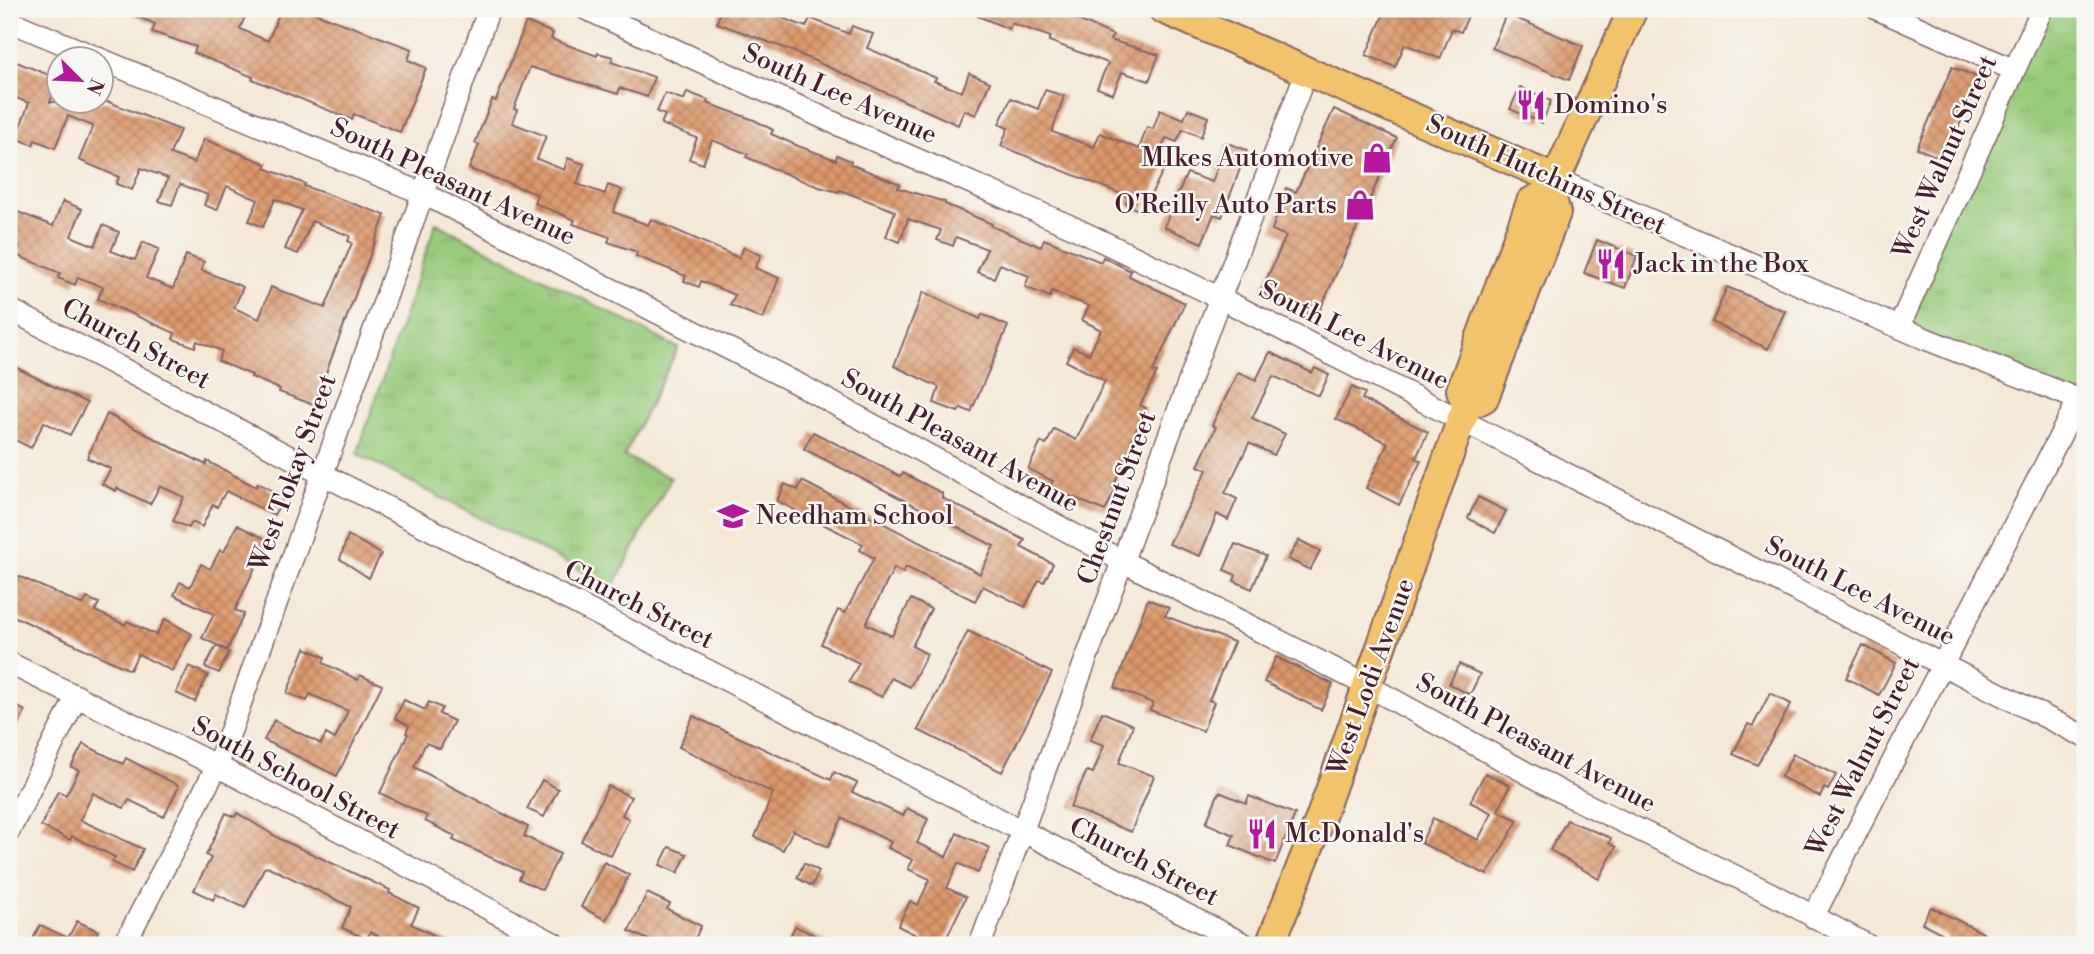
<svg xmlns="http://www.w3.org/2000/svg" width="2094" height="954" viewBox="0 0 2094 954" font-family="'Libre Bodoni',serif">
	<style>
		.grass { fill: url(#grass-tufts); stroke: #727553; stroke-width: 2 }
		.building { fill: url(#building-cross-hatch) }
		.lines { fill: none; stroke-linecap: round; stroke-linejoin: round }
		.minor-casing { stroke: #866567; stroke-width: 24 }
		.major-casing { stroke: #866567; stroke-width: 32 }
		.minor { stroke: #fff; stroke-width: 21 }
		.major { stroke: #f1c36a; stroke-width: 28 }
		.labels { text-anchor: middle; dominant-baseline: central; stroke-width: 5; stroke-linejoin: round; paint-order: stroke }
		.street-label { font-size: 26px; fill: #4a1f2b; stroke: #f6f6f2 }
		.poi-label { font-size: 26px; fill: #4a1f2b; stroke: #f6f6f2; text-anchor: start }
	</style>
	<defs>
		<pattern id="grass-tufts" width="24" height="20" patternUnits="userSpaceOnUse" patternTransform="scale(1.75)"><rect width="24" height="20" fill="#99cb7b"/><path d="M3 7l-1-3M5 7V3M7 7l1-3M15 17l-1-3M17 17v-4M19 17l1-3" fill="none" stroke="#85ae6a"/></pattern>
		<pattern id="building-cross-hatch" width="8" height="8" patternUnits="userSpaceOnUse" patternTransform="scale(1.75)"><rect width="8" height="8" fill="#da9769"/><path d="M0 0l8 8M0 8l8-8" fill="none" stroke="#b37b57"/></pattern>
	</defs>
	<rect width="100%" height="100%" fill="#f6f6f2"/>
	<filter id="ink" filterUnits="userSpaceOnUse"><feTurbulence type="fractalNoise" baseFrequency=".0143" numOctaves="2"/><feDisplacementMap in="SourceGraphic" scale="14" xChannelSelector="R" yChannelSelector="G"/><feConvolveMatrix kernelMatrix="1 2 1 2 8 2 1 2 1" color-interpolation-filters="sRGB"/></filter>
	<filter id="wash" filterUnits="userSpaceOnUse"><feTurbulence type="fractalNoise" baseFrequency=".00686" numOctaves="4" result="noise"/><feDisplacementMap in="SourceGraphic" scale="28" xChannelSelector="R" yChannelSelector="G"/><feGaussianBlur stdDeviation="1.57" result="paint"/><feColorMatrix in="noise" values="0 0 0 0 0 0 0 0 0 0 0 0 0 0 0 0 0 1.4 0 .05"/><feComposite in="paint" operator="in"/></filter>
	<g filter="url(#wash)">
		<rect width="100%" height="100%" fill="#f4e8d6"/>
		<path class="grass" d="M2042 9H2085V405L1899 327Z
			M436 223 678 348 624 456 671 478 613 587 357 454Z"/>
		<g id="blocks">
			<path class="building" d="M120 9H248L240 29 268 41 281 9H304L412 49 408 60 426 68 400 132 354 114 352 120 252 79 253 77 194 53 196 47 152 32 155 24Z
				M721 9H758L806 27 810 18 849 34 852 26 873 34 867 48 936 78 934 81 962 92 969 73 990 82 976 115 964 110 958 125 790 50 717 23Z
				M961 9H1052L1113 35 1110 40 1159 55 1149 81 1122 72 1113 94 1097 88 1108 63 1049 41 1051 37 1011 23 1009 29Z
				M1386 9H1471L1461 32 1452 29 1440 59 1405 44 1395 67 1366 55Z
				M1506 14 1583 46 1569 80 1492 48Z
				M526 22 553 33 551 39 597 56 598 53 613 57 611 62 654 77 647 97 620 88 618 94 530 67 514 109 517 110 512 123 546 136 537 159 564 170 568 158 584 164 577 184 605 194 608 185 622 190 613 212 648 225 651 219 739 258 744 247 761 255 755 268 779 278 763 319 730 305 735 295 701 281 699 287 684 281 686 276 636 256 637 252 608 242 610 237 573 224 575 220 534 203 537 194 469 169 479 145 475 143 492 100 496 101Z
				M9 59 59 79 50 102H109L180 130 170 154 194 163 204 139 267 164 265 168 305 184 304 186 385 215 314 405 279 392 280 389 251 377 252 375 218 361 222 351 197 341 195 347 173 339 175 333 98 299 103 287 78 277 75 285 58 278 60 273 16 255 19 247 9 243V222L13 210 53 226 63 201 82 209 71 236 95 246 103 225 119 232 111 251 135 260 143 242 159 249 146 278 173 289 186 255 204 262 201 270 243 287 234 308 259 319 271 287 325 308 352 243 348 241 350 236 312 221 298 254 285 249 302 210 275 199 263 227 249 221 258 200 227 186 217 210 204 205 208 195 180 184 172 205 159 201 168 178 141 168 132 190 116 184 119 177 79 160 93 126 68 116 55 148 35 140 33 145 16 138 29 103 9 95Z
				M1952 67 1980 78 1944 160 1917 148Z
				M1520 87 1551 101 1542 123 1510 109Z
				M1045 90 1064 96 1052 132 1094 147 1100 133 1139 149 1147 127 1153 129 1160 110 1184 119 1188 109 1208 117 1201 137 1183 129 1177 142 1166 138 1157 161 1166 165 1142 212 1126 204 1129 197 1001 146 1008 128 999 124 1011 98 1038 109Z
				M687 92 708 100 707 103 754 120 773 130 771 134 798 146 836 160 837 155 851 161 850 164 900 184 898 188 945 202V204L992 224 991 226 1041 247 1044 239 1101 262 1103 257 1131 271 1129 276 1185 303 1153 371 1157 373 1140 405 1146 408 1130 443 1132 444 1113 487 1116 489 1105 511 1063 493 1050 485 1053 481 1028 469 1041 442 1046 445 1054 429 1076 440 1105 381 1066 361 1073 347 1089 354 1101 330 1082 320 1089 306 1052 291 1050 297 1025 287 1029 276 1000 264 994 278 977 272 987 249 956 237 953 246 937 240 941 230 908 219 900 242 886 237 895 211 840 190 839 192 819 187 791 176 746 157 748 154 712 140 703 164 689 159 697 138 661 124 665 115 657 112 665 93 684 100Z
				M1334 109 1397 138 1316 319 1261 291 1286 236 1272 230 1286 188 1296 192Z
				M1227 143 1247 150 1222 217 1214 214 1202 243 1164 227 1187 173 1212 182Z
				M1597 240 1637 256 1625 288 1584 273Z
				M1727 287 1785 311 1768 349 1712 322Z
				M923 292 980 319 982 314 1008 326 971 412 961 408 958 412 934 403 939 387 894 366Z
				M1270 352 1312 373 1315 368 1329 375 1319 396 1273 376 1252 418 1285 434 1274 455 1249 443 1225 493 1237 499 1228 520 1217 514 1200 556 1169 544 1207 470 1198 466 1216 427 1212 425 1238 372 1256 380Z
				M9 364 87 403 70 435 44 422 31 448 9 437Z
				M1352 387 1365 393 1362 399 1428 432 1416 458 1421 461 1399 505 1366 488 1388 443 1336 419Z
				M107 414 206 465 207 461 256 487 258 483 284 497 274 515 226 491 217 507 213 504 202 527 192 522 189 528 173 521 184 497 160 486 150 504 117 488 116 491 102 484 111 469 87 458Z
				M813 432 900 476 903 473 942 493V498L1025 540 1021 547 1053 564 1044 582 1039 580 1025 607 983 586 975 601 906 567 903 573 894 568 866 624 892 636 911 599 931 609 912 646 927 654 910 687 891 678 882 697 849 682 859 663 821 644 838 610 845 613 874 558 860 550 863 544 777 501 785 484 798 490 802 481 980 574 994 546 804 449Z
				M1478 497 1506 511 1495 533 1468 518Z
				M237 525 268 540 235 610 244 614 227 650 202 638 214 614 174 595 180 582 190 587 201 564 210 569 220 550 224 552Z
				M348 535 381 554 369 578 340 559Z
				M1299 540 1320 551 1310 570 1288 559Z
				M1235 544 1266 556 1252 589 1234 581 1236 575 1224 570Z
				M9 572 83 605 87 598 99 603 95 611 125 625 127 621 156 635 165 619 192 634 172 671 138 654 130 670 9 614Z
				M1148 599 1169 608 1165 616 1234 642 1209 700 1214 702 1203 731 1150 710 1153 703 1115 688Z
				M968 631 1052 673 1002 772 918 730Z
				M1863 645 1896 663 1879 695 1846 678Z
				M216 646 229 652 219 673 205 667Z
				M305 648 325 657 323 663 358 680 360 675 382 685 337 776 264 740 274 720 321 744 326 734 335 739 348 711 310 694 307 701 287 693Z
				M1276 657 1333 684 1321 710 1264 682Z
				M1459 664 1480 674 1470 695 1449 684Z
				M189 666 208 675 195 702 176 693Z
				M1770 693 1791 704 1757 765 1733 754 1748 724 1753 726Z
				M404 700 425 710 429 702 442 708 439 714 454 721 440 749 426 743 414 767 528 827 524 836 560 854 542 890 519 879 522 872 453 840 455 836 425 821 427 816 380 793 408 734 406 733 409 726 395 718Z
				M9 702 25 711 9 743Z
				M1102 712 1133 725 1119 763 1154 776 1131 832 1070 807 1087 771 1093 773 1104 745 1090 740Z
				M693 716 831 780 834 772 857 783 852 792 903 816 907 808 928 819 917 843 946 857 957 833 990 848 978 873 958 863 947 888 966 897 943 945H921L924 939 898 926 910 901 918 905 930 879 908 869 913 860 888 848 891 842 842 818 828 847 793 830 783 850 755 837 773 793 679 747Z
				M83 744 123 764 126 758 179 786 164 817 129 800 124 808 93 793 80 820 143 849 132 872 112 862 115 857 72 836 70 840 41 826 58 791 66 795 79 770 71 767Z
				M1793 754 1836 775 1828 790 1824 788 1820 797 1781 777Z
				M1485 773 1510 785 1498 811 1518 820 1487 875 1421 843 1433 818 1478 840 1492 813 1470 802Z
				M542 780 558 789 544 817 527 809Z
				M608 786 631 797 622 815 629 819 611 856 581 841Z
				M1219 792 1246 803 1249 796 1295 814 1275 864 1230 845 1234 835 1206 823Z
				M226 813 235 817 237 813 282 840 390 890 389 893 419 908 411 924 454 945H397L370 932 367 939 342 928 351 907 269 867 264 868 245 908 216 894 213 900 194 890 211 858 206 855Z
				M1567 820 1611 838 1609 843 1616 847 1599 879 1550 850Z
				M669 847 687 854 678 873 660 865Z
				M604 862 629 875 606 920 581 907Z
				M804 863 819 871 812 886 797 878Z
				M647 893 670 904 667 909 701 926 692 945H659L629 931Z
				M1931 907 1983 933 1977 945H1945L1949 937 1922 923Z
				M77 921 98 931 91 945H30L40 925 68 938Z
				M795 926 835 945H786Z"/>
		</g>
	</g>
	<g filter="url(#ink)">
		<use href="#blocks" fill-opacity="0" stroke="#866567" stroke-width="2"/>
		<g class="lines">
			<g class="minor-casing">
				<path id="minor" d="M586 9 852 131 1070 226 1220 298 2085 737
					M1877 9 2014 70
					M9 21 424 194 798 384 1124 562 1368 686 1565 794 1770 893 1867 945
					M1555 179 1926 339 2085 402
					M9 309 322 474 1246 945
					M1899 327 2042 9
					M9 663 217 766 557 945
					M9 831 77 696
					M1813 917 2079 399
					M124 945 217 766 232 727 489 9
					M980 945 1220 298 1307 70"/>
			</g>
			<g class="major-casing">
				<path id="major" d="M1163 9 1555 179
					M1467 406 1461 390 1531 202 1550 192
					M1270 945 1320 819 1461 421 1467 406 1484 398 1556 213 1550 192 1633 9"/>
			</g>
			<use href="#minor" class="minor"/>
			<use href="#major" class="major"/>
		</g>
	</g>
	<defs>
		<g id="restaurant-bare" transform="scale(2.415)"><path d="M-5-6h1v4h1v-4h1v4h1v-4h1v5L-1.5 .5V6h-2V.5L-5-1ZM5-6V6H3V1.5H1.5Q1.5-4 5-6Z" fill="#b5179e" stroke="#f6f6f2" stroke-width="2.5" paint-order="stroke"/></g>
		<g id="shop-bare" transform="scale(2.415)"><path d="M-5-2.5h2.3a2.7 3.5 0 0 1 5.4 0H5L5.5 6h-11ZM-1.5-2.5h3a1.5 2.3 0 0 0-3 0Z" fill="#b5179e" stroke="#f6f6f2" stroke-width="2.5" paint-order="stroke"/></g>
		<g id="school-bare" transform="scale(2.415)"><path d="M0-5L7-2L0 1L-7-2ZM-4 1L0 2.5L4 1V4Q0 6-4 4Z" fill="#b5179e" stroke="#f6f6f2" stroke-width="2.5" paint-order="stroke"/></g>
	</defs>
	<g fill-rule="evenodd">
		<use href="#restaurant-bare" x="1531" y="105"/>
		<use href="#shop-bare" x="1377" y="158"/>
		<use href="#shop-bare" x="1360" y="205"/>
		<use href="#restaurant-bare" x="1611" y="264"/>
		<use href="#school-bare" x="733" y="516"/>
		<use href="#restaurant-bare" x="1262" y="834"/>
	</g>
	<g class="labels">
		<g class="street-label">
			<text transform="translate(840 94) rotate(24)">South Lee Avenue</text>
			<text transform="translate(1945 157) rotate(-66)">West Walnut Street</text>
			<text transform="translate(1546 175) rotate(24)">South Hutchins Street</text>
			<text transform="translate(453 182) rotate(25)">South Pleasant Avenue</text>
			<text transform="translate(1354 335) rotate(27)">South Lee Avenue</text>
			<text transform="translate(136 344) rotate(28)">Church Street</text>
			<text transform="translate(960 441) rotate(29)">South Pleasant Avenue</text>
			<text transform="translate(293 473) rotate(-70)">West Tokay Street</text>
			<text transform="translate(1117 498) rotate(-70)">Chestnut Street</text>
			<text transform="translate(1860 591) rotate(27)">South Lee Avenue</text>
			<text transform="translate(639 605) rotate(27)">Church Street</text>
			<text transform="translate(1371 677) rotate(-70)">West Lodi Avenue</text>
			<text transform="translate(1536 743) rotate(28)">South Pleasant Avenue</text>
			<text transform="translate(1863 757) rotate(-63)">West Walnut Street</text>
			<text transform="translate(296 778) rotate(28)">South School Street</text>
			<text transform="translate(1144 862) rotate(27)">Church Street</text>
		</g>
		<g class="poi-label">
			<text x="1554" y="105">Domino's</text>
			<text x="1354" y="158" text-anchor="end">MIkes Automotive</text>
			<text x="1337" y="205" text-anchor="end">O'Reilly Auto Parts</text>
			<text x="1634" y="264">Jack in the Box</text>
			<text x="756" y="516">Needham School</text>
			<text x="1285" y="834">McDonald's</text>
		</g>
	</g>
	<rect width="2094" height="954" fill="none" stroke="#f6f6f2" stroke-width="35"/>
	<g transform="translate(80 80) rotate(114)"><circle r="33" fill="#f6f6f2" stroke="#b1a0a2" stroke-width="2"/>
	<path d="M0-5L12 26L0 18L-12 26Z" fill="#b5179e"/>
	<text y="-10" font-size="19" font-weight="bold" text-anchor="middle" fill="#4a1f2b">N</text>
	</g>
</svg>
